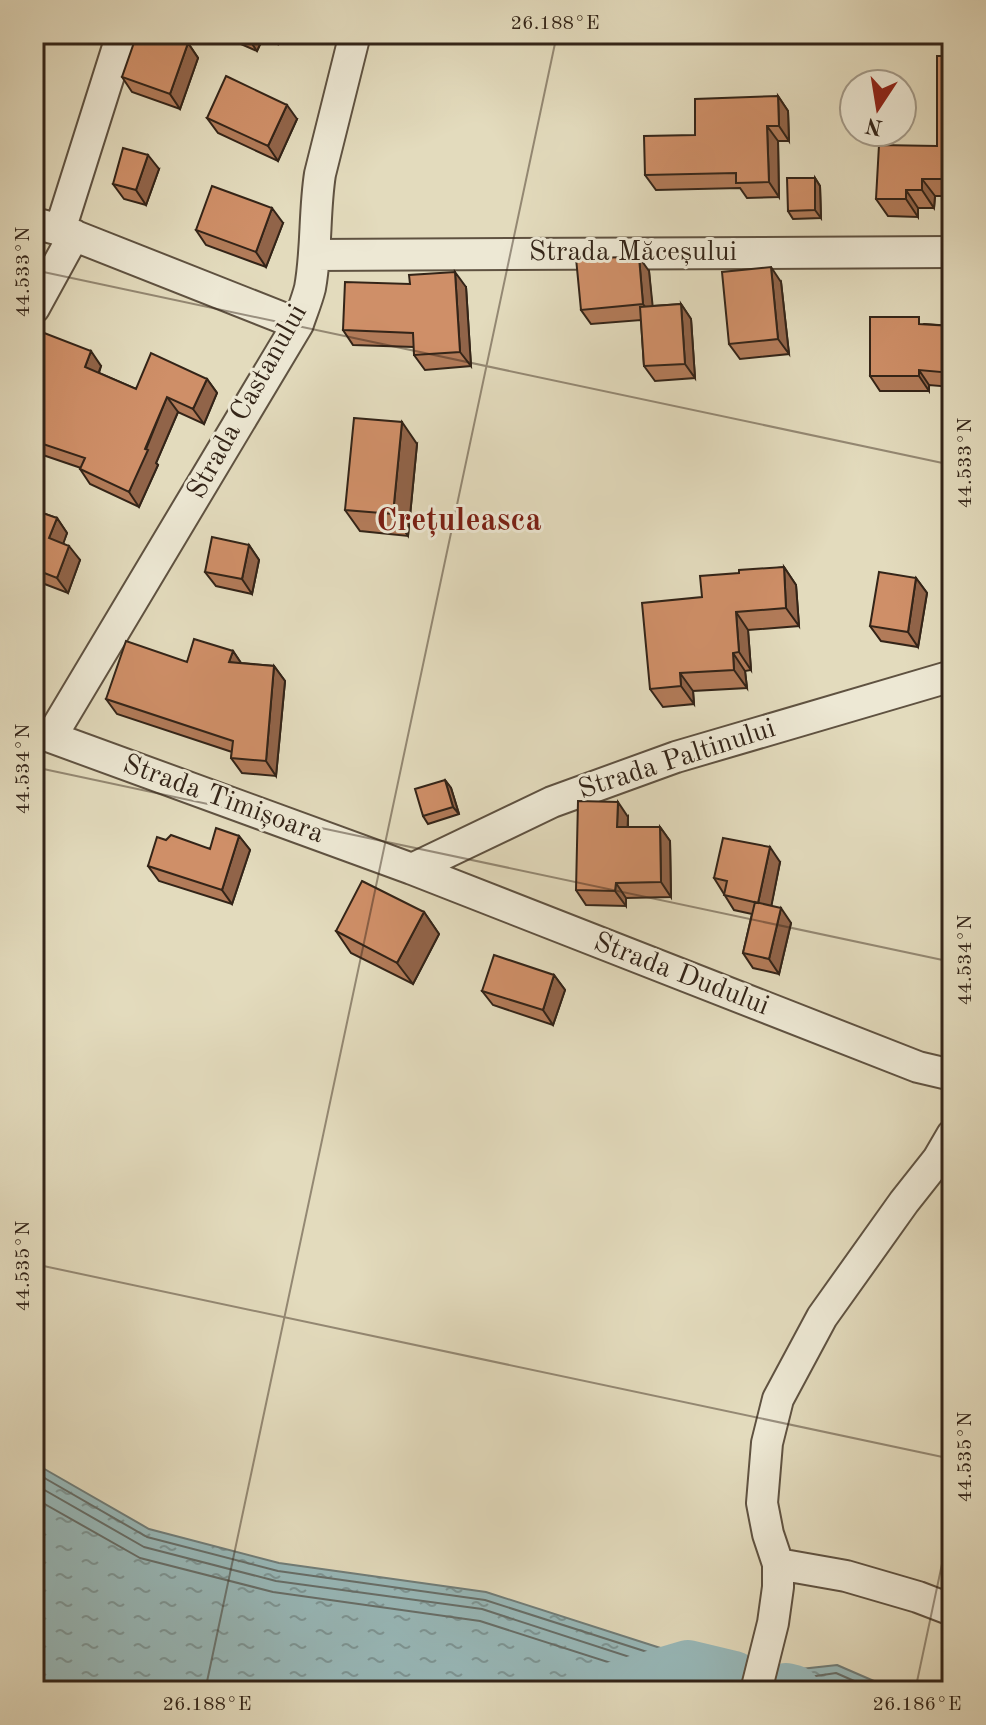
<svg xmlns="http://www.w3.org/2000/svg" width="986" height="1725" viewBox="0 0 986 1725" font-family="'Old Standard TT',serif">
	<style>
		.water { fill: url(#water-ripples); stroke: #707d79; stroke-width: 2 }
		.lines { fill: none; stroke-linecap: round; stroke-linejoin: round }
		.shore { stroke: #666e69; stroke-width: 2 }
		.river { stroke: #98b9ba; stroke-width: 52 }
		.minor-casing { stroke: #5f5241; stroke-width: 34 }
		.minor { stroke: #ede8d4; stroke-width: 30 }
		.wall { fill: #b27b59; stroke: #332418; stroke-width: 2 }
		.shaded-wall { fill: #916449; stroke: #332418; stroke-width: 2 }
		.building { fill: #cf8f68; stroke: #332418; stroke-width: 2 }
		.ticks { fill: none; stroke: #332418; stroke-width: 2; stroke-opacity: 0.45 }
		.labels { text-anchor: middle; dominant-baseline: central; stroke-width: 6; stroke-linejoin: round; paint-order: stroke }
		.street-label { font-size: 28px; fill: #332418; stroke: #ede8d4 }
		.quarter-label { font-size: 32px; font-weight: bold; fill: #7a1f14; stroke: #ede8d4 }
		.neatline { fill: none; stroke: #332418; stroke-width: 3 }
		.ticks-label { font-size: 20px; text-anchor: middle; fill: #332418 }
	</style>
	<defs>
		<pattern id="water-ripples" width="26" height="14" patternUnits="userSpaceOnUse" patternTransform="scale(2)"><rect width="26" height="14" fill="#98b9ba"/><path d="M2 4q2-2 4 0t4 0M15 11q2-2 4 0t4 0" fill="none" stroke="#7d9696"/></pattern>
	</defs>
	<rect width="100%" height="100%" fill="#e3dbbd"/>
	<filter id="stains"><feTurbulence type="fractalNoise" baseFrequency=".0025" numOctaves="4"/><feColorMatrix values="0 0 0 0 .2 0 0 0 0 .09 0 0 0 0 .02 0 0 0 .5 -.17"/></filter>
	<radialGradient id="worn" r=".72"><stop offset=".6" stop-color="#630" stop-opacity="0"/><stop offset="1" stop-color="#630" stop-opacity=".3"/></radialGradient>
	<path class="water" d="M34 1463 149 1529 279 1563 486 1592 704 1662 696 1691H34Z
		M837 1665 897 1691H795L801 1669Z"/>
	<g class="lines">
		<path class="shore" d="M34 1472 147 1537 278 1571 485 1600 691 1666 693 1670 689 1691
			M34 1484 144 1547 276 1581 482 1609 679 1673 681 1676 679 1691
			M34 1498 140 1558 273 1592 480 1621 664 1680 667 1683V1691
			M803 1691 809 1677 836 1673 877 1691"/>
		<path class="river" d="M786 1689 794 1691
			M603 1691 688 1666 734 1677"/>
		<g class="minor-casing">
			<path id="minor" d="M34 223 60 230 298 324
				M60 230 122 34
				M314 255 952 252
				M34 308 74 235
				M34 731 412 869 918 1067 952 1075
				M51 737 298 324C302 312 307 300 310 288 317 250 314 212 320 174L355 34
				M412 869 552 802 676 757 952 676
				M778 1564 846 1576 918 1597 952 1610
				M756 1691 773 1623 778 1587V1564L768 1534 762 1503 767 1443 778 1399 822 1317 904 1202 938 1159 952 1135"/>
		</g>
		<use href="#minor" class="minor"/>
	</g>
	<path class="wall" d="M218 34H282L278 44 263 38 257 51Z
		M188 43 198 58 180 109 132 92 122 77Z
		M952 56V196H935L934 208H918V217L888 216 876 199 937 146Z
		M778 96 788 111 789 141H778L779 197 747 198 740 188 656 190 645 175 695 135Z
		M207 118 297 119 278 161 218 133Z
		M159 169 146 205 124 199 113 184Z
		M815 178 820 186 821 218 793 219 788 211Z
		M283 223 266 267 206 245 196 230Z
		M649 271 652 306 681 304 691 319 695 378 655 381 644 366 641 320 591 324 581 310Z
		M781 282 789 354 740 359 729 344Z
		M410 284 466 287 471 366 425 370 414 355V347L353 345 343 330Z
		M924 324 952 326V387L929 385V391H880L870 376Z
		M34 344 101 366 99 373 136 389 207 379 217 393 204 424 178 412 156 463 158 465 139 507 90 484 80 469 81 468 34 452Z
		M417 444 408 536 360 531 345 510Z
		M34 510 57 518 67 533 63 543 80 560 68 593 34 580Z
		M249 545 259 560 252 594 216 586 205 572Z
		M784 567 796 585 799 626 748 630 751 670 745 671 747 688 693 691 694 704 663 707 650 689 702 597 739 573Z
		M916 578 927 593 918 647 881 641 870 626Z
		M233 651 241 663 274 666 285 681 276 776 242 773 231 758 232 752 117 714 106 699 187 662Z
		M445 780 451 788 459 814 428 824 423 816Z
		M628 817V827H660L670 841 671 897 626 898V906L586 905 576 890Z
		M239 836 250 850 232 904 159 881 148 866 166 840 210 849Z
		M780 862 771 906 791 923 779 974 753 968 743 953 752 914 734 910 714 878Z
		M424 912 439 934 413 984 351 953 336 931Z
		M554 975 565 990 553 1025 493 1005 482 991Z"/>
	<path class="shaded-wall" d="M34 34H45L34 65Z
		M245 34H260L263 38 257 51Z
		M271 34H282L278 44Z
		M188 43 198 58 180 109 170 94Z
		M778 96 788 111 789 141 779 126Z
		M287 105 297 119 278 161 268 146Z
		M767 126 778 141 779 197 769 182Z
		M148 155 159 169 146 205 136 190Z
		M815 178 820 186 821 218 815 210Z
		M922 179 935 196 934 208 922 190Z
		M906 190 918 208V217L906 199Z
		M272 208 283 223 266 267 256 252Z
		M639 257 649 271 654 319 643 304Z
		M771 267 781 282 789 354 778 339Z
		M455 272 466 287 471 366 460 352Z
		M681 304 691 319 695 378 685 364Z
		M91 351 101 366 95 382 85 367Z
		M919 370 929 385V391L919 376Z
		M207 379 217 393 204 424 193 409Z
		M167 397 178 412 156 463 158 465 139 507 129 492Z
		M402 422 417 444 408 536 393 514Z
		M57 518 67 533 60 553 49 538Z
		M249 545 259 560 252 594 242 579Z
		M69 546 80 560 68 593 57 578Z
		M784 567 796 585 799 626 786 608Z
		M916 578 927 593 918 647 908 632Z
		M736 612 748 630 751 670 739 652Z
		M233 651 243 666 229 662Z
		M733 653 745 671 747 688 734 670Z
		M274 666 285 681 276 776 266 761Z
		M680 673 693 691 694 704 681 686Z
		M445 780 451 788 459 814 453 807Z
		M618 802 628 817 627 842 617 827Z
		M660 827 670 841 671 897 661 882Z
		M239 836 250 850 232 904 222 890Z
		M770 847 780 862 769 918 758 903Z
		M616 883 626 898V906L615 891Z
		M781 908 791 923 779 974 769 959Z
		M424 912 439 934 413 984 397 963Z
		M554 975 565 990 553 1025 543 1010Z"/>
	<path class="building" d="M137 34H162L188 43 170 94 122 77Z
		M937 56H952V179H922V190H906V199H876L879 145 937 146Z
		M226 76 287 105 268 146 207 118Z
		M778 96 779 126H767L769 182 736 183V173L645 175 644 136 695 135V99Z
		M123 148 148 155 136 190 113 184Z
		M787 178H815V210L788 211Z
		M212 186 272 208 256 252 196 230Z
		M639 257 643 304 581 310 576 258Z
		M771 267 778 339 729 344 722 272Z
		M455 272 460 352 414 355 413 333 343 330 345 282 410 284 409 275Z
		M681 304 685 364 644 366 640 307Z
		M870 317H919V324L952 326V373L919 370V376H870Z
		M39 331 91 351 85 367 136 389 151 353 207 379 193 409 167 397 145 449 148 450 129 492 80 469 85 458 34 441V344Z
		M354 418 402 422 393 514 345 510Z
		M34 510 57 518 49 538 69 546 57 578 34 569Z
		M212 537 249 545 242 579 205 572Z
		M784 567 786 608 736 612 739 652 733 653 734 670 680 673 681 686 650 689 642 603 702 597 700 576 739 573V570Z
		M879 572 916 578 908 632 870 626Z
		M194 639 233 651 229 662 274 666 266 761 231 758 233 741 106 699 126 641 187 662Z
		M445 780 453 807 423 816 415 789Z
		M578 801 618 802 617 827H660L661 882 616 883 615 891 576 890Z
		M216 828 239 836 222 890 148 866 157 837 166 840 171 835 210 849Z
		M723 838 770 847 758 903 724 895 727 881 714 878Z
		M362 881 424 912 397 963 336 931Z
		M755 902 781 908 769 959 743 953Z
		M494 955 554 975 543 1010 482 991Z"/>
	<path class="ticks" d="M34 270 952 465M34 767 952 962M34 1264 952 1459M205 1691 557 34M915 1691 952 1517"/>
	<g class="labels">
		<g class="street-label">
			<text x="633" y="253">Strada Măceșului</text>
			<text transform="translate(248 402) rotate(-61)">Strada Castanului</text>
			<text transform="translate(677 760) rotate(-18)">Strada Paltinului</text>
			<text transform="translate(223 800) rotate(20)">Strada Timișoara</text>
			<text transform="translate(681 975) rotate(21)">Strada Dudului</text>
		</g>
		<g class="quarter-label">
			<text x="459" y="522">Crețuleasca</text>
		</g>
	</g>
	<rect width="986" height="1725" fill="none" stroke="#e3dbbd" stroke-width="88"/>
	<g transform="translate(878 108) rotate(192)"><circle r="38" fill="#ede8d4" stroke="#a39a89" stroke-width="2"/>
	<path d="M0-6L14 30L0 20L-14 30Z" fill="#8f2418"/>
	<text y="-12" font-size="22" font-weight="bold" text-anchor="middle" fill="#332418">N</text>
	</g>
	<rect x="44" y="44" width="898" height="1637" class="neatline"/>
	<g class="ticks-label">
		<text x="555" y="29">26.188°E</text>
		<text transform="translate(22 272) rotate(-90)" y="7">44.533°N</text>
		<text transform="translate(964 463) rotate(-90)" y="7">44.533°N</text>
		<text transform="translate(22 769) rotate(-90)" y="7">44.534°N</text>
		<text transform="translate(964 960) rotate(-90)" y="7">44.534°N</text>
		<text transform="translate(22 1266) rotate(-90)" y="7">44.535°N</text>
		<text transform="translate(964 1457) rotate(-90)" y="7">44.535°N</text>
		<text x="207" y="1710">26.188°E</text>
		<text x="917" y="1710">26.186°E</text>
	</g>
	<rect width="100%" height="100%" filter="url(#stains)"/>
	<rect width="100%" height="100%" fill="url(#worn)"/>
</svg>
